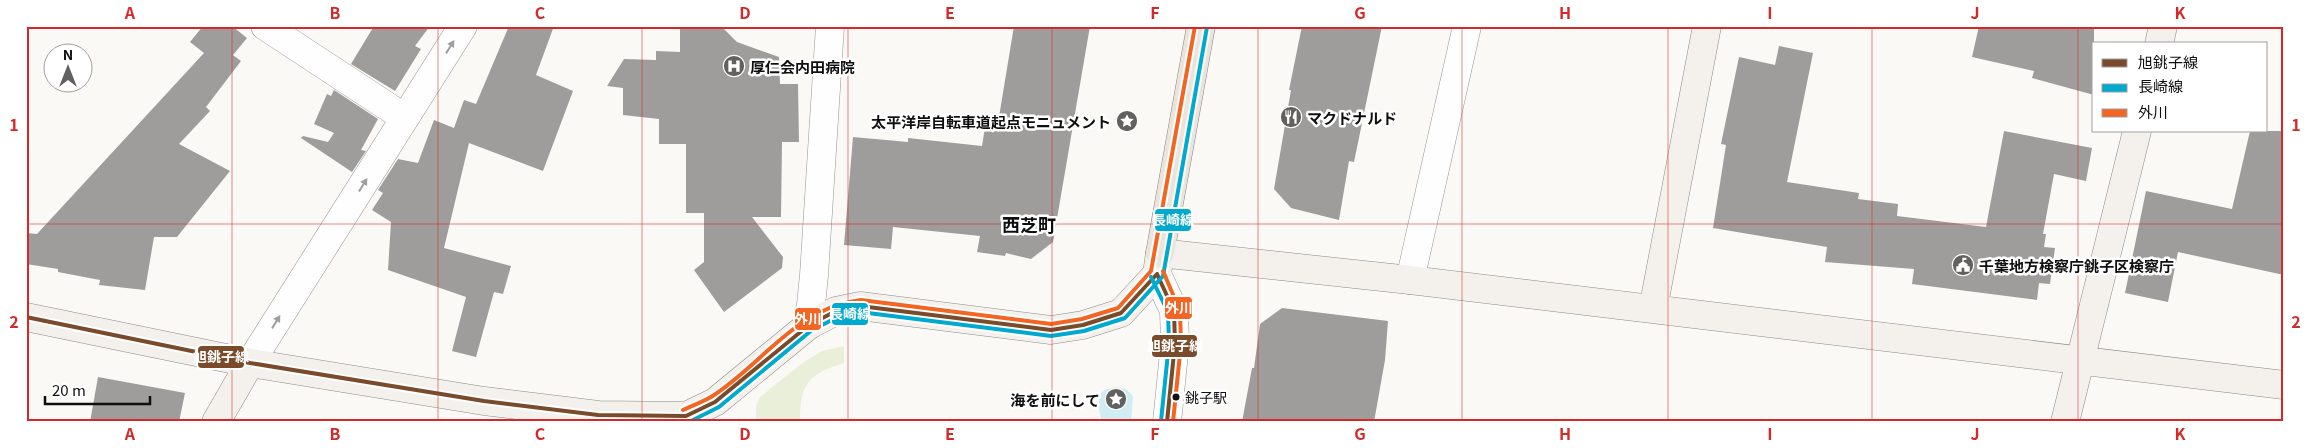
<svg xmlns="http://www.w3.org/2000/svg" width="2310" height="448" viewBox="0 0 2310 448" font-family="Georgia,'Noto Sans JP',serif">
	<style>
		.green { fill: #e9efd8 }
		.water { fill: #cfedf2 }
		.building { fill: #9f9d9b }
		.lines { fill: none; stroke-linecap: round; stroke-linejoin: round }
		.street-casing { stroke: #959493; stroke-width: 29 }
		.secondary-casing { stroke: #8c8b8a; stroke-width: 29 }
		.primary-casing { stroke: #838280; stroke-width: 29 }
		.street { stroke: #fefefe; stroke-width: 28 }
		.secondary { stroke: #f4f1ec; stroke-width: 28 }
		.primary { stroke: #ebe4dc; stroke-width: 28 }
		.bus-1-casing { stroke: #fff; stroke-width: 8 }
		.bus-2-casing { stroke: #fff; stroke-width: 8 }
		.bus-3-casing { stroke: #fff; stroke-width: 8 }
		.bus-1 { stroke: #7a4b2a; stroke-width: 4 }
		.bus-2 { stroke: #00a9ce; stroke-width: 4 }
		.bus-3 { stroke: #f26522; stroke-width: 4 }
		.oneway { fill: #9e9e9e }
		.grid { fill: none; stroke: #d62828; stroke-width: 1; stroke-opacity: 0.55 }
		.bus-dot { fill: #0f0f0f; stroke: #fff; stroke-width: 2 }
		.labels { text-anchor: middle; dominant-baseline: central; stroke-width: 5; stroke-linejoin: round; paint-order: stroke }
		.bus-label { font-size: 14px; fill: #0f0f0f; stroke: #fff; text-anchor: start }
		.poi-label { font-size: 15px; font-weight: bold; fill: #0f0f0f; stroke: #fff; text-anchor: start }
		.quarter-label { font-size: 18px; font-weight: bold; fill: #0f0f0f; stroke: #fff }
		.line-badge { stroke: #fff; stroke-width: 2 }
		.badge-label { font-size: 14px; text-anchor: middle; font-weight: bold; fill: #fff }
		.neatline { fill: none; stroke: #d62828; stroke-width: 2 }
		.grid-label { font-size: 16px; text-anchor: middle; font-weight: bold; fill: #d62828 }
	</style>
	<rect width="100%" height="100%" fill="#fbf9f6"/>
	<path class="green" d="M844 346V363C808 374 800 384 800 422H756V406L760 397 801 364 822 351Z"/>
	<path class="water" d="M1116 387 1126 389 1133 396 1131 422H1102L1099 410V394L1107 389Z"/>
	<path class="building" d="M203 26H232L247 38 233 55 241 61 206 107 210 111 179 144 230 171 177 237H154L145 290 99 285 100 280 58 272V269L26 264V233L37 234 204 53 190 42Z
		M374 26H430L415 46 421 49 395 91 351 64Z
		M509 26H554L536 75 573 91 543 171 469 143 444 248 511 266 503 294 494 292 476 357 452 351 466 297 388 270 391 222 372 210 383 193 378 190 398 159 418 163 434 120 454 128 464 100 476 104Z
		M1014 26H1090L1053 242 1031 259 1006 253 1005 256 977 252 980 236 893 227 891 249 844 245 853 137 908 142V138L982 146 986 121 998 123Z
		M1302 26H1382L1354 162 1349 161 1339 220 1291 208 1274 189 1291 90H1289Z
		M1979 26H2094V95L2032 78 2034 71 1972 57Z
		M723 28 737 42 779 57 780 84H798L799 142H782L781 217H752L783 257 782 268 724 312 694 270 704 262V213H686V144H659V119L623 115V88L607 86 624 59 656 60V51L680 52V29Z
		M1779 46 1813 53 1787 182 1859 193 1858 199 1898 204 1897 216 1986 227 2004 131 2092 148 2086 181 2054 174 2043 234H2046L2044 247 2055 248 2050 284 2039 283 2037 300 1912 284 1914 269 1825 262 1827 247 1713 228 1726 145 1721 144 1739 57 1775 65Z
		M334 90 378 119 361 150 366 151 352 172 301 138 303 136 328 142 334 133 314 124 327 94 331 96Z
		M2250 131H2284V275L2178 252 2168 302 2125 293 2146 191 2232 209Z
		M1282 308 1388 321 1385 360 1374 422H1242L1252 368H1254L1260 324Z
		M98 377 185 393 179 422H90Z"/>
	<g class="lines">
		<g class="street-casing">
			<path id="street" d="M265 26 405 118
				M1157 274 1174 311 1175 343 1167 422
				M1410 280 1467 26
				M809 325 814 275 830 26
				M250 363 463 26"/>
		</g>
		<g class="secondary-casing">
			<path id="secondary" d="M2159 44 2163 26
				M1653 309 1707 26
				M26 317 250 363 484 401 598 415 686 416 715 402 809 325 836 311 860 306 1051 330 1083 325 1121 313 1157 274 1160 253 1410 280 2284 385
				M216 422 250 363
				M2065 422 2137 131"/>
		</g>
		<g class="primary-casing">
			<path id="primary" d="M1160 253 1201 26"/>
		</g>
		<use href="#street" class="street"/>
		<use href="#secondary" class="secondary"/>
		<use href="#primary" class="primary"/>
		<g class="bus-1-casing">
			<path id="bus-1" d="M1157 274 1174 311 1175 343 1167 422
				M26 317 250 363 484 401 598 415 686 416 715 402 809 325 836 311 860 306 1051 330 1083 325 1121 313 1157 274"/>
		</g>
		<g class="bus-2-casing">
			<path id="bus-2" d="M1151 277 1168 312 1169 343 1161 421
				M689 422 719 407 812 330 838 317 860 312 1051 336 1084 331 1125 318 1163 276 1207 27"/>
		</g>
		<g class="bus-3-casing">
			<path id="bus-3" d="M1163 271 1180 311 1181 344 1173 422
				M683 410C692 406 702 402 711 397 762 365 796 307 861 300L1051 324 1082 319 1118 308 1151 271 1195 26"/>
		</g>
		<use href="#bus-1" class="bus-1"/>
		<use href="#bus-2" class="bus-2"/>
		<use href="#bus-3" class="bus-3"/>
	</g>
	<defs><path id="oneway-solid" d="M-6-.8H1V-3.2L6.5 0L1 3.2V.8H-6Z" transform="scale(1.25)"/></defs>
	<g class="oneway">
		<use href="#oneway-solid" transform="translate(450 47) rotate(-58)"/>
		<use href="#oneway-solid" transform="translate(363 185) rotate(-58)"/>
		<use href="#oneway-solid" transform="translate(276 322) rotate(-58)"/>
	</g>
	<path class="grid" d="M232 26V422M438 26V422M642 26V422M848 26V422M1052 26V422M1258 26V422M1462 26V422M1668 26V422M1872 26V422M2078 26V422M26 224H2284"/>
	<defs>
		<g id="hospital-disc" transform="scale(1.125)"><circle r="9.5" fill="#626160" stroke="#fff"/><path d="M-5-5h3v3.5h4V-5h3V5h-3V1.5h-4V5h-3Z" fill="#fff"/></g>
		<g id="restaurant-disc" transform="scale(1.125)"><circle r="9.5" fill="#626160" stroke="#fff"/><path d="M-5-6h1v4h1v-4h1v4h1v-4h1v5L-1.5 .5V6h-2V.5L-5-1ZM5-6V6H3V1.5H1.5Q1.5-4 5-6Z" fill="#fff"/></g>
		<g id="sight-disc" transform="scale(1.125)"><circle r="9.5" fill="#626160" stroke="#fff"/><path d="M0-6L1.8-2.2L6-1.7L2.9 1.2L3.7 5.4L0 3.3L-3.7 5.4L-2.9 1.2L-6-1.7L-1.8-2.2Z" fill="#fff"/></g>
		<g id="civic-disc" transform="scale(1.125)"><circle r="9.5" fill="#626160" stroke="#fff"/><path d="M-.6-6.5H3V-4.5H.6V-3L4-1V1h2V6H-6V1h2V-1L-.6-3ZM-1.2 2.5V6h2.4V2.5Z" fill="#fff"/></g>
	</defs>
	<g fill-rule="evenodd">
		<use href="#hospital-disc" x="734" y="66"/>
		<use href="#restaurant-disc" x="1291" y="117"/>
		<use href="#sight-disc" x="1127" y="121"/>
		<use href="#civic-disc" x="1963" y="265"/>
		<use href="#sight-disc" x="1116" y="399"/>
	</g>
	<circle class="bus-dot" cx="1176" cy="397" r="4.5"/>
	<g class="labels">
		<g class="bus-label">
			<text x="1185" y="397">銚子駅</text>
		</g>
		<g class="poi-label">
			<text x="750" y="66">厚仁会内田病院</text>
			<text x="1307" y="117">マクドナルド</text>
			<text x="1111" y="121" text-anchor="end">太平洋岸自転車道起点モニュメント</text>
			<text x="1979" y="265">千葉地方検察庁銚子区検察庁</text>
			<text x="1100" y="399" text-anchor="end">海を前にして</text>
		</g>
		<g class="quarter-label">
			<text x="1029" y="224">西芝町</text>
		</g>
	</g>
	<g class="line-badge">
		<rect x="1154" y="208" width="38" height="24" rx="5" fill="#00a9ce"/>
		<rect x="1164" y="296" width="29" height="24" rx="5" fill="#f26522"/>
		<rect x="831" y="302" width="38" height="24" rx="5" fill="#00a9ce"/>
		<rect x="794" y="307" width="28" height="24" rx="5" fill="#f26522"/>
		<rect x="1151" y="334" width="47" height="24" rx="5" fill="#7a4b2a"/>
		<rect x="197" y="345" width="48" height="24" rx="5" fill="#7a4b2a"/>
	</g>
	<g class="badge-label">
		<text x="1173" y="225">長崎線</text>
		<text x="1179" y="313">外川</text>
		<text x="850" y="319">長崎線</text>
		<text x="808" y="324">外川</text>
		<text x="1175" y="351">旭銚子線</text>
		<text x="221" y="362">旭銚子線</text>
	</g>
	<rect width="2310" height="448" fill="none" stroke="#ffffff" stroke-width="55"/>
	<rect x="2092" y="42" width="175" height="90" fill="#ffffff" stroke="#9f9f9f"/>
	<rect x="2102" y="59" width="25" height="8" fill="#7a4b2a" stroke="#9f9f9f"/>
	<text x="2138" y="68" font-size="15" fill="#0f0f0f">旭銚子線</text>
	<rect x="2102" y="84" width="25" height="8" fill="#00a9ce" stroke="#9f9f9f"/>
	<text x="2138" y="92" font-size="15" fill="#0f0f0f">長崎線</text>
	<rect x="2102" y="109" width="25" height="8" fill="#f26522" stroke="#9f9f9f"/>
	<text x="2138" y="118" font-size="15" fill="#0f0f0f">外川</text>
	<g transform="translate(68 68)"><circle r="24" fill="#ffffff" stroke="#9f9f9f"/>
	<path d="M0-4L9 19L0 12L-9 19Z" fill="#626160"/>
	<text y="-8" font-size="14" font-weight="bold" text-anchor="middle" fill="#0f0f0f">N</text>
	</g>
	<path d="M45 396v8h105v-8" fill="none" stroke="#0f0f0f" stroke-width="2.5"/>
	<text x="52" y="396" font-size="15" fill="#0f0f0f" stroke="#ffffff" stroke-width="4" paint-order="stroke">20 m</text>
	<rect x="28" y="28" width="2254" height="392" class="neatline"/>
	<g class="grid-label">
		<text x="130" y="19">A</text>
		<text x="335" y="19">B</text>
		<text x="540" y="19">C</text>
		<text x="745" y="19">D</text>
		<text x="950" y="19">E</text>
		<text x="1155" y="19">F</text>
		<text x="1360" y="19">G</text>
		<text x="1565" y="19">H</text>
		<text x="1770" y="19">I</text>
		<text x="1975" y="19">J</text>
		<text x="2180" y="19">K</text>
		<text x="14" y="131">1</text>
		<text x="2296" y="131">1</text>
		<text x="14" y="328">2</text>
		<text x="2296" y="328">2</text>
		<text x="130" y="440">A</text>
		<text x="335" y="440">B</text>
		<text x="540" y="440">C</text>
		<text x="745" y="440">D</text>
		<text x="950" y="440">E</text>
		<text x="1155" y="440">F</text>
		<text x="1360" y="440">G</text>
		<text x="1565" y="440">H</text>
		<text x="1770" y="440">I</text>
		<text x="1975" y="440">J</text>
		<text x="2180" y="440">K</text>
	</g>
</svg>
